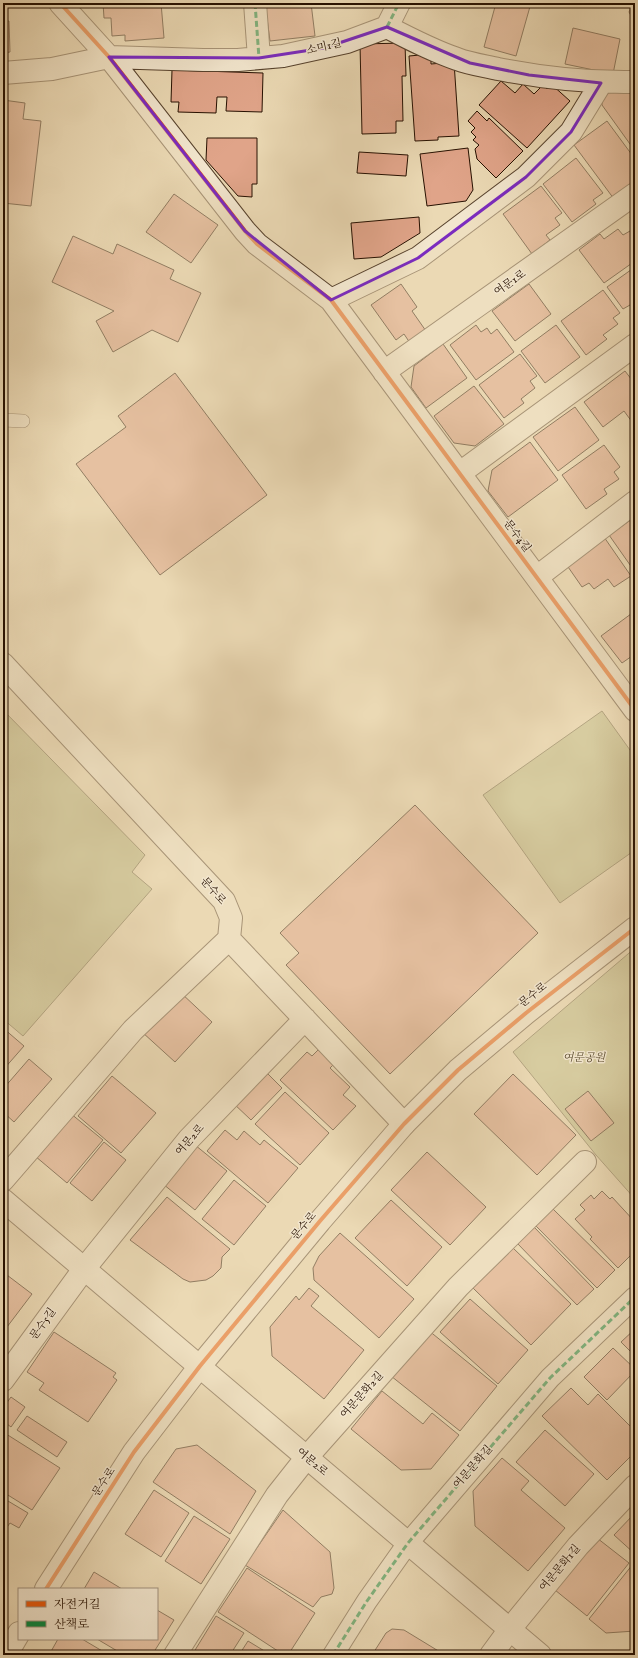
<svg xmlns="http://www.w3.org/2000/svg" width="638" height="1658" viewBox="0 0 638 1658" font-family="'IM FELL English','Noto Serif KR',serif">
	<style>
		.green { fill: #bfbd88; stroke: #726644 }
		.building { fill: #e0a489; stroke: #261000 }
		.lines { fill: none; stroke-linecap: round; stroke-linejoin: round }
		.service-casing { stroke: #57422d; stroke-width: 14 }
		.pedestrian-casing { stroke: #57422d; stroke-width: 22 }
		.minor-casing { stroke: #57422d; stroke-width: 24 }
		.tertiary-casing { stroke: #57422d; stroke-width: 24 }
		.service { stroke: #f2e6ce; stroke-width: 13 }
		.pedestrian { stroke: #f2e6ce; stroke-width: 20 }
		.minor { stroke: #f2e6ce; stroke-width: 22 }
		.tertiary { stroke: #f2e6ce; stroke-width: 22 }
		.quiet { stroke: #00873e; stroke-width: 3; stroke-dasharray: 6 3; stroke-linecap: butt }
		.cycleway-casing { stroke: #f2e6ce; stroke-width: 6 }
		.cycleway { stroke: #e8590c; stroke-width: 4 }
		.marked { fill: none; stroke: #7b2cbf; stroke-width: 3; stroke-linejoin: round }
		.labels { text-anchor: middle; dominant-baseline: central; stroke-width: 3; stroke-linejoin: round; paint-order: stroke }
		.street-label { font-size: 11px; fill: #261000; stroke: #f2e6ce }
		.park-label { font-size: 11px; font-style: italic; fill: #5c4d30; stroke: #f2e6ce }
	</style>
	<rect width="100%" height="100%" fill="#ebd9b4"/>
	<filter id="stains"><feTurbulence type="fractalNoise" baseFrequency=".005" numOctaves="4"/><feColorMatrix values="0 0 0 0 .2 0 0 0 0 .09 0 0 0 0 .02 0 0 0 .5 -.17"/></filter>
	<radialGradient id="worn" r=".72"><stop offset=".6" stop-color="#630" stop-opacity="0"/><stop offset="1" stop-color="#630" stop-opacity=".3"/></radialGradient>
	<path class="green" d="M3 710 145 855 132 872 152 889 23 1036 3 1019Z
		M602 711 635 757V850L560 903 483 795Z
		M635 948V1199L596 1155 513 1052Z"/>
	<path class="building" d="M103 3H161L164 38 125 41V35L112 36 111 18H104Z
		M265 3H311L315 36 270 41Z
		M496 3H531L516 56 484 47Z
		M633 3H635V23L629 12Z
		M3 21H9L10 52 3 53V61Z
		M573 28 620 39 613 74 565 64Z
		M405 43 406 76H402L403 121H396V133L362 134 360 44Z
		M431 54V64L454 62 459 136 438 137V140L415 141 409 56Z
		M172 70 263 73 262 112 226 111 227 97H217L216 113 178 112 179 102H171Z
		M501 81 515 93 523 84 534 94 543 85 547 89 551 84 570 101 527 148 479 105Z
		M635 88V151L602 105V100L610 91Z
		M3 100 25 103 23 119 41 121 31 206 3 203Z
		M477 111 487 121 489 118 523 151 496 178 477 159 475 149 479 145 473 140 476 137 471 132 475 128 468 121Z
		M607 121 635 159 632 162 635 167V184L614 199 574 145Z
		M207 138H257V184H252V197L238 196 206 160Z
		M468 148 473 190 466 201 427 206 420 154Z
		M359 152 408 155 406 176 357 173Z
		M576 158 603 193 593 200 596 204 572 222 543 184Z
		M541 186 562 213 555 218 560 225 546 235 550 240 532 254 503 214Z
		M174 194 218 225 191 263 146 232Z
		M635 213V224L630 217Z
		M419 217 420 233 381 257 354 259 351 223Z
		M618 229 623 235 630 231 635 237V261L604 283 579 250 600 234 604 239Z
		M73 236 113 254 117 244 174 270 170 279 201 293 178 342 152 330 113 352 96 321 114 311 52 282Z
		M635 267V312L630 305 623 309 607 287Z
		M401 284 417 307 412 311 426 331 410 343 404 334 396 340 371 305Z
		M529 284 551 314 515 341 492 311Z
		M603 290 620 313 613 318 618 324 603 335 607 339 586 355 561 321Z
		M476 325 481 332 487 328 491 334 497 329 514 352 476 380 450 345Z
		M556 325 580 357 545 383 521 351Z
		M443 344 467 378 426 408 411 387 414 366Z
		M520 354 537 376 530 381 535 388 521 399 524 403 504 418 479 385Z
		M625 371 635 384V426L624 411 603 427 584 402Z
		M175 373 267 495 160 575 76 464 126 427 118 416Z
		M474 386 504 424 475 446 454 443 434 416Z
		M575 407 599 440 558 471 533 437Z
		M530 442 558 480 508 517 488 491 492 470Z
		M604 445 620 467 614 472 619 479 604 489 607 494 586 509 562 475Z
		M635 517V572L609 535Z
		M604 537 631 576 614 587 608 579 594 589 589 583 582 587 566 564Z
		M635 611V654L622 663 601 636Z
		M415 805 538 933 390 1074 286 965 299 953 280 933Z
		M180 992 212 1022 175 1062 142 1032Z
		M3 1028 24 1046 3 1070Z
		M318 1050 334 1064 330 1068 350 1087 343 1095 356 1106 333 1130 280 1080 307 1052 312 1056Z
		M29 1059 52 1079 14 1122 3 1112V1089Z
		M263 1069 282 1088 251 1120 232 1102Z
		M513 1074 576 1135 537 1175 474 1114Z
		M112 1076 156 1113 121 1153 78 1116Z
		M588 1091 614 1123 591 1141 565 1109Z
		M285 1092 329 1133 300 1165 255 1124Z
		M70 1113 103 1140 67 1183 35 1156Z
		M225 1130 237 1140 244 1131 260 1145 264 1140 298 1168 268 1203 207 1151Z
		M104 1142 126 1160 92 1201 70 1183Z
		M195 1145 227 1171 195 1210 163 1184Z
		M427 1152 486 1207 450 1245 391 1190Z
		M234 1180 266 1206 234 1245 202 1219Z
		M602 1191 610 1199 612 1197 635 1222V1251L618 1268 590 1239 592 1237 575 1219 585 1210 580 1205 591 1195 594 1199Z
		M167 1197 230 1249 222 1257 221 1268 213 1276 206 1280 190 1282 183 1279 130 1240Z
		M391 1200 442 1247 407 1286 355 1238Z
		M553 1209 615 1270 597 1288 536 1226Z
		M534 1227 594 1289 577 1305 517 1243Z
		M340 1233 414 1299 379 1338 314 1280 313 1268 319 1256Z
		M513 1248 571 1304 531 1345 473 1288Z
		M3 1272 32 1294 7 1327 3 1324Z
		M309 1288 319 1296 311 1306 364 1350 324 1399 272 1356 270 1327 296 1296 299 1300Z
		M470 1299 528 1350 498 1384 440 1332Z
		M635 1329V1356L621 1342Z
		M428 1330 497 1386 460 1431 391 1376Z
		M54 1332 116 1373 113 1377 117 1380 88 1422 39 1390 44 1383 27 1372Z
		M613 1348 635 1369V1371L607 1400 584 1377Z
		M571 1388 588 1405 598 1394 635 1431V1452L607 1480 542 1416Z
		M382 1391 423 1424 432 1413 459 1435 431 1469 401 1470 351 1429Z
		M11 1397 25 1407 11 1427 3 1421V1408Z
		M27 1416 67 1442 57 1457 17 1430Z
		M545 1430 594 1474 565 1506 516 1462Z
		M3 1432 60 1468 32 1510 3 1492Z
		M197 1445 256 1491 230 1534 153 1482 176 1449Z
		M502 1458 529 1481 521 1490 565 1528 528 1571 475 1526 473 1491Z
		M154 1490 189 1513 161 1557 125 1534Z
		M3 1498 28 1513 19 1528 10 1523 3 1533Z
		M283 1510 330 1552 334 1588 332 1594 321 1597 313 1607 245 1565Z
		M635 1513V1554L614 1535Z
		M194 1516 230 1539 201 1584 165 1561Z
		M597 1538 629 1563 587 1616 555 1590Z
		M633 1564 635 1566V1631L606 1633 589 1619Z
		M247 1568 315 1613 288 1655H284L218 1612Z
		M94 1572 122 1589H84Z
		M157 1610 174 1620 152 1655H124L97 1639H157Z
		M216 1616 244 1633 230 1655H192Z
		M392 1629 404 1630 445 1655H372L386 1633Z
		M58 1639H82L109 1655H49Z
		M248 1641 271 1655H239Z"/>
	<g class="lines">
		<g class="service-casing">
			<path id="service" d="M3 420 23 421"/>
		</g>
		<g class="pedestrian-casing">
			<path id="pedestrian" d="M333 1655 367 1601 408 1543 550 1378 635 1297"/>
		</g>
		<g class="minor-casing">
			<path id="minor" d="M60 3 109 57 245 231 257 244 331 300 635 710
				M255 3 259 58
				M387 27 399 3
				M3 73 52 69 109 57 203 60H238L283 56 347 42 387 27C410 39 433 51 457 59 470 64 485 66 498 69 544 78 589 83 635 82
				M331 300 418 258 526 177 571 132 601 83
				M384 372 635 194
				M460 473 635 345
				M537 577 635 502
				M3 664 224 901 231 918 229 939
				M229 939 404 1124
				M3 1180 133 1030 229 939
				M3 1380 84 1269 189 1139 305 1019
				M175 1655 277 1495 307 1457 458 1287 585 1162
				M491 1655 510 1629 578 1546 635 1486"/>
		</g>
		<g class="tertiary-casing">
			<path id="tertiary" d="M3 1200 540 1655
				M46 1589 134 1452 200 1366 320 1221 404 1124 458 1070 526 1013 635 928
				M6 1655 19 1633"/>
		</g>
		<use href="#service" class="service"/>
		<use href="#pedestrian" class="pedestrian"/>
		<use href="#minor" class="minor"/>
		<use href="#tertiary" class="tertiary"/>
		<path class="quiet" d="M255 3 259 58
			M387 27 399 3
			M333 1655 367 1601 408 1543 550 1378 635 1297"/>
		<g class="cycleway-casing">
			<path id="cycleway" d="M60 3 109 57 245 231 257 244 331 300 635 710
				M46 1589 134 1452 200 1366 320 1221 404 1124 458 1070 526 1013 635 928"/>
		</g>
		<use href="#cycleway" class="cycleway"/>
	</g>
	<path d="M0 0H638V1658H0ZM387 27 470 63 529 75 601 83 571 132 526 177 418 258 331 300 245 231 109 57 259 58 324 48Z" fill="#ebd9b4" fill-opacity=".55" fill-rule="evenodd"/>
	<path class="marked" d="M387 27 470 63 529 75 601 83 571 132 526 177 418 258 331 300 245 231 109 57 259 58 324 48Z"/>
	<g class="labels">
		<g class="street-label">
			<text transform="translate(324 47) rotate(-13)">소미1길</text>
			<text transform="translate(510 283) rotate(-35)">여문1로</text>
			<text transform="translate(517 536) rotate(53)">문수4길</text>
			<text transform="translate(213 891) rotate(49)">문수로</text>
			<text transform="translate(533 995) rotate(-38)">문수로</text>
			<text transform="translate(190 1140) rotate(-49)">여문2로</text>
			<text transform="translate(304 1226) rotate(-50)">문수로</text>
			<text transform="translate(43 1324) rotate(-54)">문수5길</text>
			<text transform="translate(362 1395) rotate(-48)">여문문화2길</text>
			<text transform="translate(312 1462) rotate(40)">여문2로</text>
			<text transform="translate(473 1467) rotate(-49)">여문문화길</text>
			<text transform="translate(104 1482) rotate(-57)">문수로</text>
			<text transform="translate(560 1568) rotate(-50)">여문문화1길</text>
		</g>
		<g class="park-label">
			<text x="584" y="1058">여문공원</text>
		</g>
	</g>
	<rect width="638" height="1658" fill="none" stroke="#ebd9b4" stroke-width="16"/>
	<rect x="4" y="4" width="630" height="1650" fill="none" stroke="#261000" stroke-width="2"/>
	<rect x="8" y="8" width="622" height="1642" fill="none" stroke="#261000"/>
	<rect x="18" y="1588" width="140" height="52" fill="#f2e6ce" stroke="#a0907c"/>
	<rect x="26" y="1601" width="20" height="6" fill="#e8590c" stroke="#a0907c"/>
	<text x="54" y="1608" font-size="12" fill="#261000">자전거길</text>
	<rect x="26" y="1621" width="20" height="6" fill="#00873e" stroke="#a0907c"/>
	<text x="54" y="1628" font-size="12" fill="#261000">산책로</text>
	<rect width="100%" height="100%" filter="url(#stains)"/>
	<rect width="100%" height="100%" fill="url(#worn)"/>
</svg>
